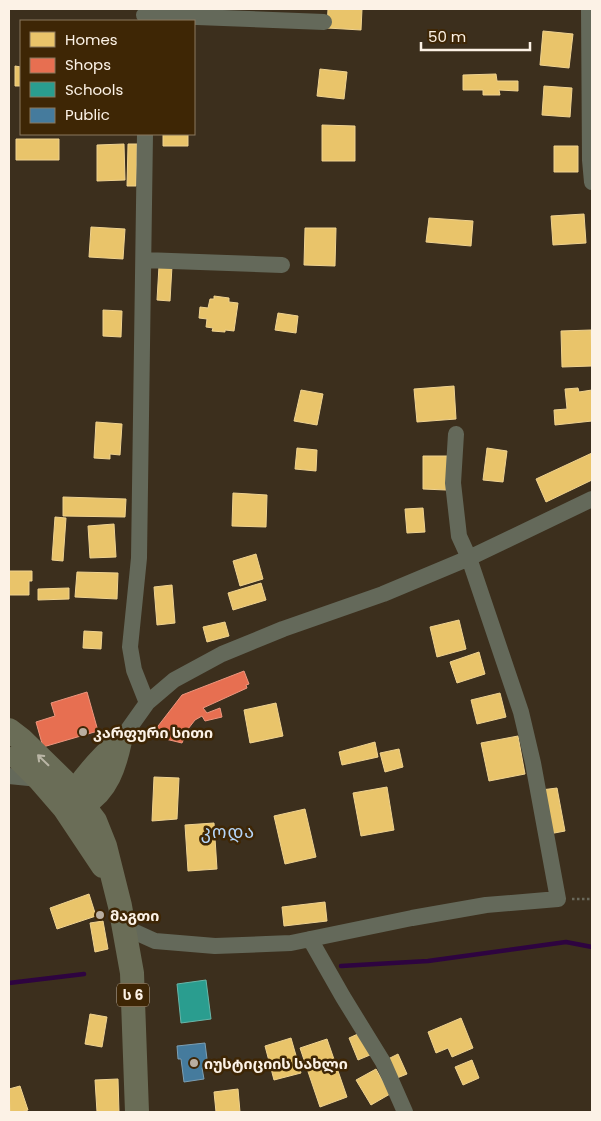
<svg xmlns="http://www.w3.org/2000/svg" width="601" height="1121" viewBox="0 0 601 1121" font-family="Poppins,'Noto Sans Georgian',sans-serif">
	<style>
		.homes { fill: #e9c46a; stroke: #efd28f }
		.shops { fill: #e76f51; stroke: #ed967e }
		.schools { fill: #2a9d8f; stroke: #69b6a9 }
		.public { fill: #457b9d; stroke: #7c9fb3 }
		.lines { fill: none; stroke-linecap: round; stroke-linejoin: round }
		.stream { stroke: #2e0440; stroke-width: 4.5 }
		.path { stroke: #69695b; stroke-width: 2.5; stroke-dasharray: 2.5 2.5; stroke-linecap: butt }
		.minor { stroke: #64695a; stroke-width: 16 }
		.highway { stroke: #6a6d57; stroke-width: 24 }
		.oneway { stroke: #bab6a6 }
		.poi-dot { fill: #b9aea0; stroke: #3e2605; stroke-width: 2 }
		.labels { text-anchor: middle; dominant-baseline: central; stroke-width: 5; stroke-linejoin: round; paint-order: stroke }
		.shield { fill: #3e2605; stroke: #c3b5a2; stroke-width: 1 }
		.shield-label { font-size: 14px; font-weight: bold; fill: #fcf2e6 }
		.poi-label { font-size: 15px; font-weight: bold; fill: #fcf2e6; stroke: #3e2605; text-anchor: start }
		.quarter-label { font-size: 18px; letter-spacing: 1px; fill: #b6d6f9; stroke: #3e2605 }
	</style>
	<rect width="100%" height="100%" fill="#3c2f1d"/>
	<path class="homes" d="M328 9H362L361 30 327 28Z
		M543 31 573 34 569 68 540 65Z
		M15 66 21 67V86H15Z
		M320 69 347 72 344 99 317 96Z
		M496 74 497 81H518V91L499 90 500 95H483V90H463V75Z
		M544 86 572 88 570 117 542 115Z
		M322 125 355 126V161H322Z
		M163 134H188V146H163Z
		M16 139H59V160H16Z
		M124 144 125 180 97 181V145Z
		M128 144H137L136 186H127Z
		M554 146H578V172H554Z
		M584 214 586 243 553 245 551 216Z
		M429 218 473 221 471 246 426 242Z
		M91 227 125 229 123 259 89 257Z
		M305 228H336L335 266 304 265Z
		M159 266H172L170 301 157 300Z
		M214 296 229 298V302L238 303 234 331 225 330V332L212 331 213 328 206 327 207 319 199 318 200 307 208 308 210 299H214Z
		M103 310 122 311 121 337 103 336Z
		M278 313 298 316 296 333 275 330Z
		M591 330 592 366 562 367 561 331Z
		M454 386 456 419 417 422 414 389Z
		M578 388 579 392 592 390V421L555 425 554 410 567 409 565 389Z
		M301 390 323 394 317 425 294 421Z
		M96 422 122 424 120 455 110 454V459L94 458Z
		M297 448 317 450 316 471 295 469Z
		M487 448 507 451 503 482 483 480Z
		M592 453V480L546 502 536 479Z
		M423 456H447L446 490 423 489Z
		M233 493 267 495 266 527 232 526Z
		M63 497 126 499 125 517 63 516Z
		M423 508 425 532 407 533 405 509Z
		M55 517 66 518 63 561 52 560Z
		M114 524 116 557 90 558 88 526Z
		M256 554 263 579 240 586 233 561Z
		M9 571H32V581H29V595H9Z
		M77 572 118 573 117 599 75 597Z
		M261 583 266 600 233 610 228 593Z
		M172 585 175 623 157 625 154 587Z
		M69 588V599L38 600V589Z
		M459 620 466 649 437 657 430 627Z
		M225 622 229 636 207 642 203 627Z
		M84 631 102 632 101 649 83 648Z
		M479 652 485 674 457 683 450 662Z
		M500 693 506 717 477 724 471 700Z
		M276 703 283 736 250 743 244 710Z
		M518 736 525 774 489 781 481 743Z
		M375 742 378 757 342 765 339 752Z
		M399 749 403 767 385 772 380 753Z
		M154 777 179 778 177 819 152 821Z
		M387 787 394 830 361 836 353 793Z
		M557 788 565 831 549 834 541 790Z
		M305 809 316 857 285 864 274 816Z
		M214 823 217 869 188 871 185 825Z
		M89 894 96 916 57 929 50 908Z
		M325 902 327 921 284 926 282 907Z
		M103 921 108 949 95 952 90 923Z
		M90 1014 107 1017 102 1047 85 1044Z
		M461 1018 473 1048 452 1057 448 1048 436 1053 428 1032Z
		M360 1033 370 1055 358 1060 349 1038Z
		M291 1038 301 1073 274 1080 265 1046Z
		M327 1039 347 1097 320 1107 300 1048Z
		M398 1054 407 1074 397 1078 388 1059Z
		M472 1060 479 1078 463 1085 455 1067Z
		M376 1069 390 1094 371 1105 356 1080Z
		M118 1079 119 1112H97L95 1080Z
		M20 1086 28 1110 21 1112H10L9 1089Z
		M238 1089 240 1112H216L214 1092Z"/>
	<path class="shops" d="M244 671 249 684 246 685 247 688 203 708 207 713 220 708 222 717 205 721 202 716 195 720 188 729 182 743 153 736 155 730 182 695Z
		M87 692 98 731 43 747 36 722 55 716 51 703Z"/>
	<path class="schools" d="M206 980 211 1019 181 1023 177 984Z"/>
	<path class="public" d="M205 1043 208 1067 202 1068 204 1079 184 1082 181 1059H178L177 1046Z"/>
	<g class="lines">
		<path class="stream" d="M341 966 428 961 566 942 592 947
			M9 983 84 974"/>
		<path class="path" d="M572 899H592"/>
		<path class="minor" d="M589 9 590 160 592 182
			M144 15 324 22
			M145 134 139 558 130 647 134 670 147 703
			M144 260 282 265
			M120 741 147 703 174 680 222 654 283 629 383 594 469 558 592 499
			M9 776 39 779
			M124 927 155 941 215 946 291 943 412 918 486 905 558 899 533 763 521 712 469 558 459 536 453 483 456 434
			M310 939 343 997 383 1062 405 1112"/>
		<path class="highway" d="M9 730 22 740 67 784 95 821 105 846 120 906 132 973 137 1112
			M17 757 39 779 65 809 103 866
			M67 805C80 781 99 760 120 741
			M69 808C73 807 80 807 84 804 107 791 115 765 120 741"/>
	</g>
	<defs><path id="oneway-shaft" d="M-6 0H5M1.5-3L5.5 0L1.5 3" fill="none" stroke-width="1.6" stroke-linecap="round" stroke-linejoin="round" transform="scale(1.25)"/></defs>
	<use class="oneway" href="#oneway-shaft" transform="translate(43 760) rotate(-136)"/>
	<g class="poi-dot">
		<circle cx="83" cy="732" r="5"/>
		<circle cx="100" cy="915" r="5"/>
		<circle cx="194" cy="1063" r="5"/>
	</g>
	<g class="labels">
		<rect class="shield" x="117" y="983.5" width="32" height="23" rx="4"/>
		<g class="shield-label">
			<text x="133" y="995">ს 6</text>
		</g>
		<g class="poi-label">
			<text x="93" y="732">კარფური სითი</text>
			<text x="110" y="915">მაგთი</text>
			<text x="204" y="1063">იუსტიციის სახლი</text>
		</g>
		<g class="quarter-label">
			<text x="228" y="831">კოდა</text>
		</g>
	</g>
	<rect width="601" height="1121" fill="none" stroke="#fcf2e6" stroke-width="20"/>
	<rect x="20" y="20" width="175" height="115" fill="#3e2605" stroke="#8a785f"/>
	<rect x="30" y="32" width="25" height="15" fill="#e9c46a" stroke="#8a785f"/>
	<text x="65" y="45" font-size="15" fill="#fcf2e6">Homes</text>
	<rect x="30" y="58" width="25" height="15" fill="#e76f51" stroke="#8a785f"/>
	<text x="65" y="70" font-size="15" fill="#fcf2e6">Shops</text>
	<rect x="30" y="82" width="25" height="15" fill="#2a9d8f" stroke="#8a785f"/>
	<text x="65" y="95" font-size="15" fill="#fcf2e6">Schools</text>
	<rect x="30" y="108" width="25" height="15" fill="#457b9d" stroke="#8a785f"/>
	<text x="65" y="120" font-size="15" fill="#fcf2e6">Public</text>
	<path d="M421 42v8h109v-8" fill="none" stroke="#fcf2e6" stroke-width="2.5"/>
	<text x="428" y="42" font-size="15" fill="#fcf2e6" stroke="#3e2605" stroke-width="4" paint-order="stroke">50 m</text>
</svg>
